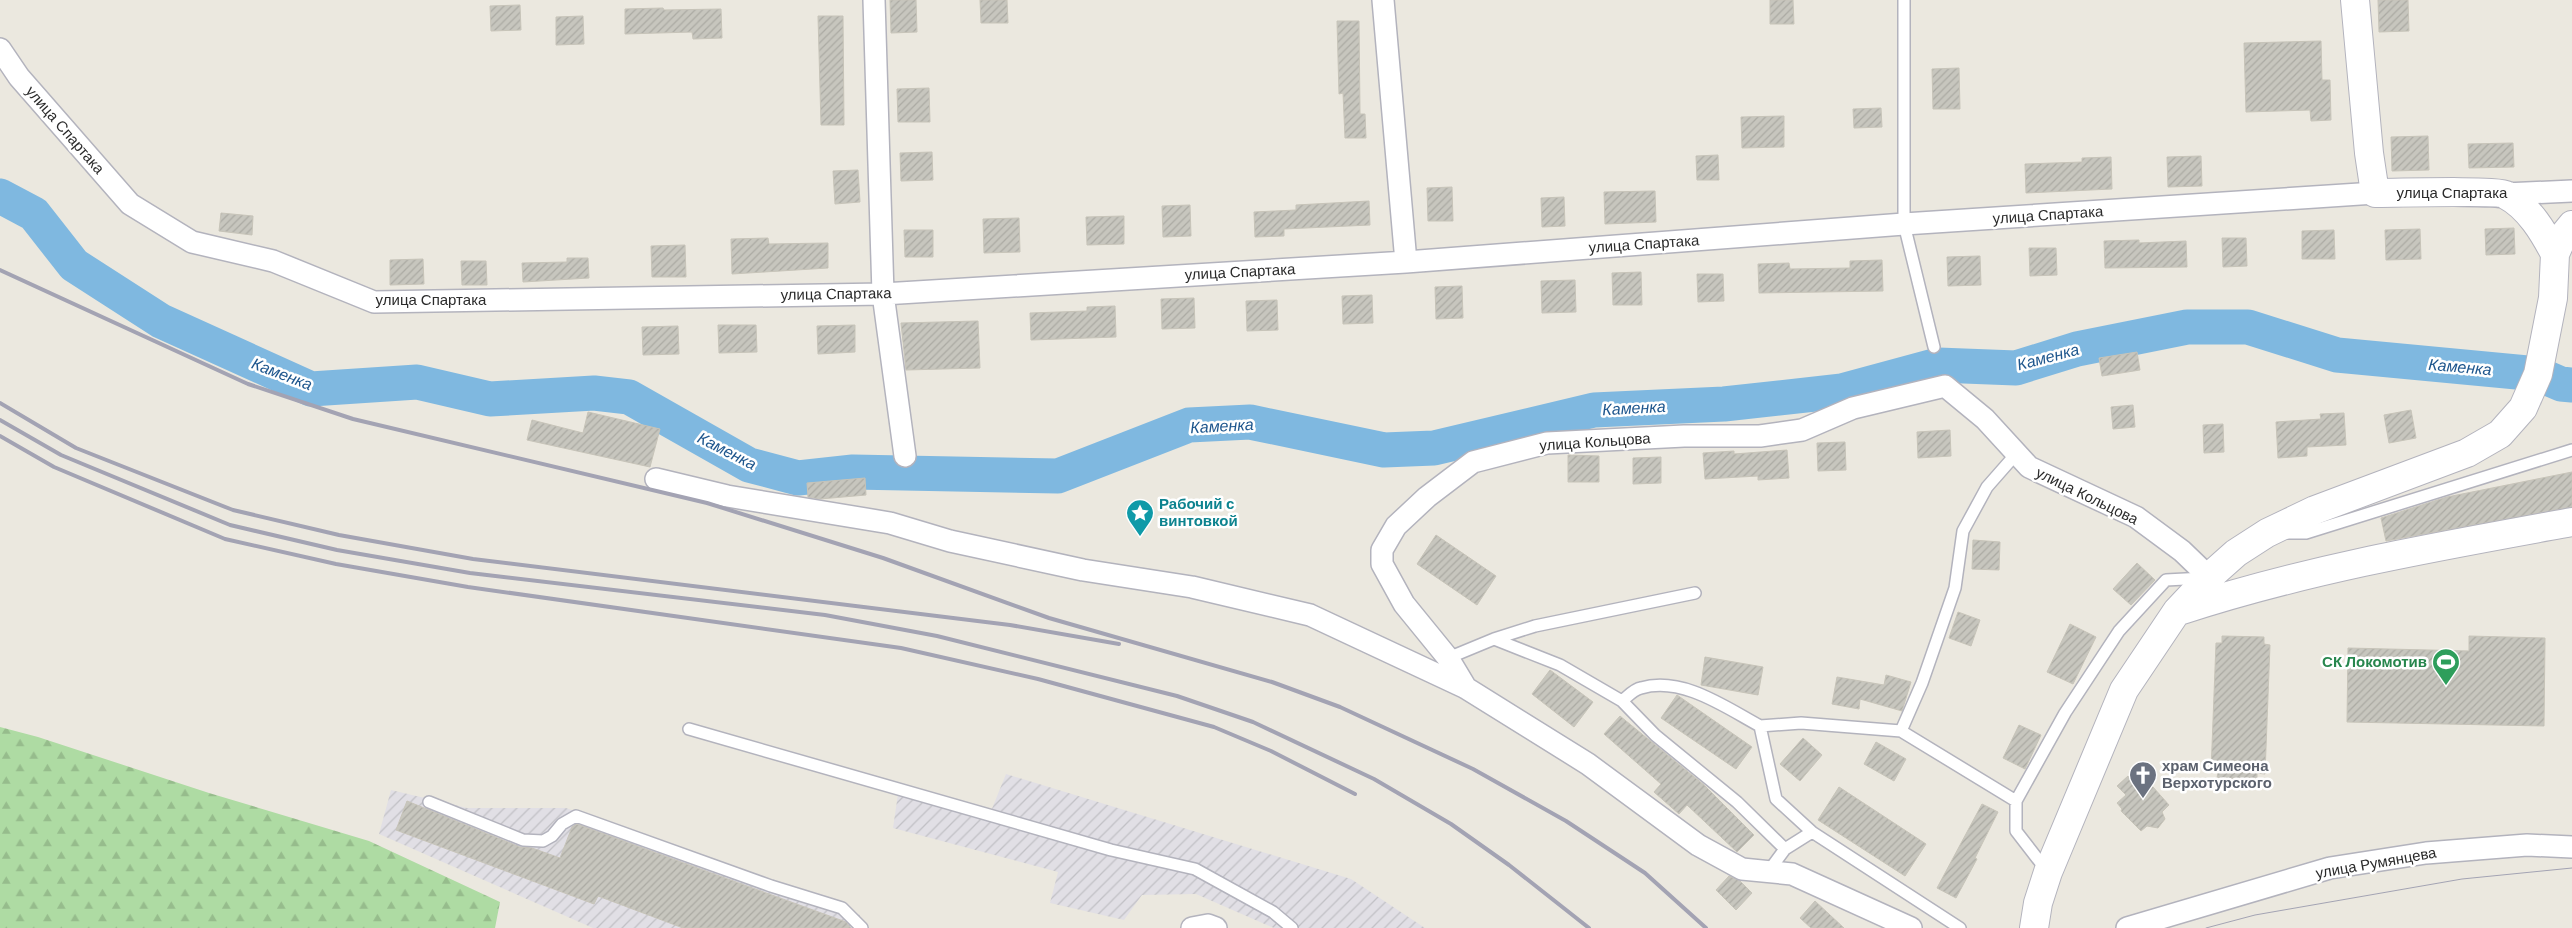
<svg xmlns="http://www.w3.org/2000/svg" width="2572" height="928" viewBox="0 0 2572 928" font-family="'DM Sans',sans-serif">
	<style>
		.industrial { fill: url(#industrial-furrows) }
		.forest { fill: url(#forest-firs) }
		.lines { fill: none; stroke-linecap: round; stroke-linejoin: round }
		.river { stroke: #7fb8e0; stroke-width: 35 }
		.building { fill: url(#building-hatch); stroke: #c7c4b9 }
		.service-casing { stroke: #b3b3bd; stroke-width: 14 }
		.minor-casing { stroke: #b3b3bd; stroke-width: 24 }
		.tertiary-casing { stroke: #b3b3bd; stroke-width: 30 }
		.service { stroke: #fff; stroke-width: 11 }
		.minor { stroke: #fff; stroke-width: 21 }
		.tertiary { stroke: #fff; stroke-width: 28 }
		.tram { stroke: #a3a3b3; stroke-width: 1 }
		.rail { stroke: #a3a3b3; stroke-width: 4 }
		.labels { text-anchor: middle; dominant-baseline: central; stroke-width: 5; stroke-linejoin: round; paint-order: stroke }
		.street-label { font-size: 15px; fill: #2b2b2b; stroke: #fff }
		.culture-label { font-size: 15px; font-weight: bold; fill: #0d838f; stroke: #fff; text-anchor: start }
		.leisure-label { font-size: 15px; font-weight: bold; fill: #27864d; stroke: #fff; text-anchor: end }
		.worship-label { font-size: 15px; font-weight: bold; fill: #5b616d; stroke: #fff; text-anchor: start }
		.water-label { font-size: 16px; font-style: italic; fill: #1e568d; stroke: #fff }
	</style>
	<defs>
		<pattern id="industrial-furrows" width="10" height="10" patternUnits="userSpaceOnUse" patternTransform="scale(1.25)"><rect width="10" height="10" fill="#e1dfe5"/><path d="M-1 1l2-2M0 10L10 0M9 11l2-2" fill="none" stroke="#c1c0c5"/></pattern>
		<pattern id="forest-firs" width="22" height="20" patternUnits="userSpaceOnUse" patternTransform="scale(1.25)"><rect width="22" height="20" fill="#aedba3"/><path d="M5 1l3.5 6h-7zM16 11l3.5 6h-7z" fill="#96bc8c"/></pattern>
		<pattern id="building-hatch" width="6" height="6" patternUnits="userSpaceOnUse" patternTransform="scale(1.25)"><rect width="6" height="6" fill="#c7c6be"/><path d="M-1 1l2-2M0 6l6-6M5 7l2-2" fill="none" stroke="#abaaa3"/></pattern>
	</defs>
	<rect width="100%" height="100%" fill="#ebe8df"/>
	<path class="industrial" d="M1006 774 1351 879 1425 928H1274L1196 894 1142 895 1124 920 1050 903 1058 872 893 828 898 794 987 821Z
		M391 790 467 808H566L860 915 855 928H593L379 834Z"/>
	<path class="forest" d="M0 727 38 737 209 793 369 841 500 902 495 928H0Z"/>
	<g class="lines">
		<path class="river" d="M0 196 34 214 74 265 161 321 311 389 417 382 490 399 594 393 629 397 749 465 798 478 853 472 1058 476 1189 425 1250 422 1384 450 1434 448 1594 410 1724 404 1842 391 1938 365 2016 368 2077 349 2187 327H2248L2337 355 2538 374 2561 384 2572 385"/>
	</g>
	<path class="building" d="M890 0H916L917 32 891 33Z
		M980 0H1007L1008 23H981Z
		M1770 0H1793L1794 24H1770Z
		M2378 0H2408L2409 31 2379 32Z
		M520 5 521 30 491 31 490 6Z
		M663 8 664 10 721 9 722 38 693 39 692 32 625 34V9Z
		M583 16 584 44 556 45V17Z
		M818 16H843L844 125H821Z
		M1337 21H1359L1360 114H1365L1366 138H1345L1343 93 1339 94Z
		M2321 41 2322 80H2330L2331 120 2311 121 2310 110 2246 112 2244 43Z
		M1959 68 1960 109H1933L1932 69Z
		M929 88 930 122H898L897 89Z
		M1881 108 1882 127 1854 128 1853 109Z
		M1784 116V147L1742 148 1741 117Z
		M2428 136 2429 170 2392 171 2391 137Z
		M2513 143 2514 167 2469 168 2468 144Z
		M932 152 933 180 901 181 900 153Z
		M1718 155 1719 180H1697L1696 156Z
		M2201 156 2202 186 2168 187 2167 157Z
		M2111 157 2112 189 2026 193 2025 164 2082 162V158Z
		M858 170 860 202 835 204 833 171Z
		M1452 187 1453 221H1428L1427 188Z
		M1655 191 1656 222 1605 224 1604 192Z
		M1564 197 1565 226 1542 227 1541 198Z
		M1369 201 1370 225 1284 229V236L1255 237 1254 212 1296 210V205Z
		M1190 205 1191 236 1163 237 1162 206Z
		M221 213 253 216 252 235 219 231Z
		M1124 216V244L1087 245 1086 217Z
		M1019 218 1020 252 984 253 983 219Z
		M2514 228 2515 254 2486 255 2485 229Z
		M2420 229 2421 259 2386 260 2385 230Z
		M904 230H933V257H905Z
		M2334 230 2335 259H2302V231Z
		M768 238 769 244 828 243V268L732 274 731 239Z
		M2222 238H2246L2247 266 2223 267Z
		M2139 240V243L2186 241 2187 267 2105 268 2104 241Z
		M685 245 686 277H652L651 246Z
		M2029 248H2056L2057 275 2030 276Z
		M1980 256 1981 285 1948 286 1947 257Z
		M567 258H588L589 278 523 282 522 263 567 262Z
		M423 259 424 284 390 285V260Z
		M1882 260 1883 291 1759 293 1758 264 1789 263 1790 269 1850 268V261Z
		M461 261H486L487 285H462Z
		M1641 272 1642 305H1613L1612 273Z
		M1697 274H1723L1724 301 1698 302Z
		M1575 280 1576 312 1542 313 1541 281Z
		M1462 286 1463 318 1436 319 1435 287Z
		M1372 295 1373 323 1343 324 1342 296Z
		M1194 298 1195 328 1162 329 1161 299Z
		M1277 300 1278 330 1247 331 1246 301Z
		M1115 306 1116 337 1031 340 1030 313 1087 311V307Z
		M978 321 980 368 906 370 901 323Z
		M718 325H756L757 352 719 353Z
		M855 325V352L818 354 817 326Z
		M678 326 679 354 643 355 642 327Z
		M2137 352 2140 370 2102 376 2099 358Z
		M2133 405 2135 427 2113 429 2111 407Z
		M2411 410 2416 438 2389 443 2384 415Z
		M588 412 660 429 650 467 527 440 532 420 583 433Z
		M2344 413 2346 445 2307 447V456L2278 458 2276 422 2321 419 2320 414Z
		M2223 424 2224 452 2204 453 2203 425Z
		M1950 430 1951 456 1918 458 1917 432Z
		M1845 442 1846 470 1818 471 1817 443Z
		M1787 450 1789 478 1758 480V476L1705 479 1703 453 1734 451V454Z
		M1568 455 1599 456V482H1568Z
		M1661 457V483L1633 484V458Z
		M2572 472V507L2386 541 2381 518 2447 497Z
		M865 478 866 495 820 499 808 497 807 483Z
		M1436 535 1496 576 1477 605 1417 564Z
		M1973 540 2000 542 1999 570 1972 569Z
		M2137 563 2155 580 2131 605 2113 589Z
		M1958 612 1980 620 1971 646 1949 638Z
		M2070 624 2096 637 2073 684 2047 672Z
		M2222 636 2264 637V644L2270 645 2265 774 2257 773V780L2217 778 2218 772H2211L2216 643H2222Z
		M2469 636 2545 638 2544 726 2347 722 2348 648 2469 651Z
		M1705 657 1763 667 1758 695 1701 685Z
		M1550 670 1593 702 1574 727 1532 694Z
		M1886 675 1911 682 1902 711 1860 699 1859 709 1832 704 1837 677 1884 685Z
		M1677 695 1752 747 1736 769 1661 718Z
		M1620 716 1704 785 1754 835 1737 852 1687 805 1679 814 1654 792 1661 784 1604 734Z
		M2019 725 2041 735 2025 769 2003 758Z
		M1803 738 1822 755 1800 781 1780 764Z
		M1876 742 1906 759 1894 781 1864 764Z
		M2128 776 2137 785 2145 778 2169 805 2162 812 2165 819 2158 828 2147 826 2141 831 2121 811 2122 809 2117 803 2126 795 2117 786Z
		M1839 787 1926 844 1905 876 1818 820Z
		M407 801 520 847 532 848 560 858 572 827 577 824 846 922 851 928H683L598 896 594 904 396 830Z
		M1982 804 1998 812 1975 858 1977 859 1956 898 1937 888Z
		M1729 876 1740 881 1752 893 1736 910 1716 890Z
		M1815 901 1844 928H1811L1800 918Z"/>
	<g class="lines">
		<g class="service-casing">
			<path id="service" d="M1904 0V224L1934 347
				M2284 533H2306L2572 450
				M1494 639 1560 665 1622 701 1655 735 1737 802 1785 849
				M1448 658 1494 639 1535 626 1695 593
				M1622 701C1627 697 1634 689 1641 688 1682 676 1725 707 1760 726L1776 799 1812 832
				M1760 726 1801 723 1901 731 2016 801
				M689 729 1111 850 1195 869 1273 912 1292 928
				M1901 731 1922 683 1955 588 1963 531 1987 487 2016 454
				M429 802 523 840 543 841 552 836 562 824 576 816 771 886 842 908 862 928
				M2047 871 2016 831V801L2065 713 2119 631 2166 580 2204 578
				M1768 872 1785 849 1812 832 1960 928"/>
		</g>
		<g class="minor-casing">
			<path id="minor" d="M874 0 883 294 905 456
				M1383 0 1406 262
				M0 49 19 77 130 204 192 242 273 261 374 302 883 294 1406 262 1904 224 2375 193
				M2505 194 2572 191
				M656 479 727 496 890 523 950 541 1083 570 1192 587 1310 615 1466 688 1588 764 1698 845 1742 869 1792 874 1911 928
				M1466 688 1448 658 1404 604 1382 564V550L1396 526 1427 497 1473 462 1547 443 1684 436H1760L1802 430 1853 408 1945 386 1985 419 2029 467 2136 517 2182 551 2209 577
				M1192 928 1208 925 1216 928
				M2127 928 2330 868 2426 853 2527 845 2572 847"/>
		</g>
		<g class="tertiary-casing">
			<path id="tertiary" d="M2355 0 2369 153 2375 193C2393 193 2498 190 2506 195 2529 207 2544 233 2555 254
				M2179 611C2307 569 2440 546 2572 522
				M2034 928 2038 903 2048 872 2124 690 2177 611 2209 577 2236 553 2267 533 2315 510 2467 453 2500 434 2523 408 2538 374 2553 298 2555 254 2563 236 2572 225"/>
		</g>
		<use href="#service" class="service"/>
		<use href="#minor" class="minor"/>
		<use href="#tertiary" class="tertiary"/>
		<path class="tram" d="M2206 928 2255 915 2462 879 2572 868"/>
		<path class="rail" d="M0 270 248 384 353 419 707 503 883 558 1049 618 1272 682 1340 707 1473 769 1566 821 1645 873 1706 928
			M0 403 76 448 233 510 339 535 473 559 1010 625 1119 644
			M0 420 61 455 230 525 337 550 470 573 825 615 937 636 1177 696 1253 722 1374 779 1451 824 1509 865 1589 928
			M0 436 54 467 225 539 336 564 468 587 901 648 1038 679 1214 727 1271 751 1355 794"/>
	</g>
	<defs>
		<g id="sight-pin" transform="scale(1.4375)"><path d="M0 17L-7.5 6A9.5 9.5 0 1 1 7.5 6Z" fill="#0f9aa8" stroke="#fff"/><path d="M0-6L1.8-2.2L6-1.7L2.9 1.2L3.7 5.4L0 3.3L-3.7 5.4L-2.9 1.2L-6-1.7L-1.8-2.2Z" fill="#fff"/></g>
		<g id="stadium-pin" transform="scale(1.4375)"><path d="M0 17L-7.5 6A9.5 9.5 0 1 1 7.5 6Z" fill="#2e9e5b" stroke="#fff"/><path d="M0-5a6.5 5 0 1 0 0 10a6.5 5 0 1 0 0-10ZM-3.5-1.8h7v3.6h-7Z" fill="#fff"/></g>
		<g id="church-pin" transform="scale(1.4375)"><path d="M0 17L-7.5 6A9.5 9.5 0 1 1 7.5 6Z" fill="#6b7280" stroke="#fff"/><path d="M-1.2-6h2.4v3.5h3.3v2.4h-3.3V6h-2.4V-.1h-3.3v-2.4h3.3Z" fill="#fff"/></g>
	</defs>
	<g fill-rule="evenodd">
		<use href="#sight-pin" x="1140" y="513"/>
		<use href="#stadium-pin" x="2446" y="662"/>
		<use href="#church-pin" x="2143" y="775"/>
	</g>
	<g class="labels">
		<g class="street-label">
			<text transform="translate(65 130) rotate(49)">улица Спартака</text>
			<text x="2452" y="193">улица Спартака</text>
			<text transform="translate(2048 215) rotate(-4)">улица Спартака</text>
			<text transform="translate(1644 244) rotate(-4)">улица Спартака</text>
			<text transform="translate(1240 272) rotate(-3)">улица Спартака</text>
			<text transform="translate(836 294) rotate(-1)">улица Спартака</text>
			<text x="431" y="300">улица Спартака</text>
			<text transform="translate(1595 442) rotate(-4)">улица Кольцова</text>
			<text transform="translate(2087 496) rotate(26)">улица Кольцова</text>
			<text transform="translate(2376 863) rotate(-10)">улица Румянцева</text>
		</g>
		<g class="culture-label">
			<text x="1159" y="504">Рабочий с<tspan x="1159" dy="17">винтовкой</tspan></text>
		</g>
		<g class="leisure-label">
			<text x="2427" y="662">СК Локомотив</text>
		</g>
		<g class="worship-label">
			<text x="2162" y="766">храм Симеона<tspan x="2162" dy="17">Верхотурского</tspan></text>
		</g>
		<g class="water-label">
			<text transform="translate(2048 357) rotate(-15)">Каменка</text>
			<text transform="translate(2460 367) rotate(5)">Каменка</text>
			<text transform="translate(282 374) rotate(21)">Каменка</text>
			<text transform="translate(1634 408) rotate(-3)">Каменка</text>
			<text transform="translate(1222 426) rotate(-3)">Каменка</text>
			<text transform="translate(727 451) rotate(27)">Каменка</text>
		</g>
	</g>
</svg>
